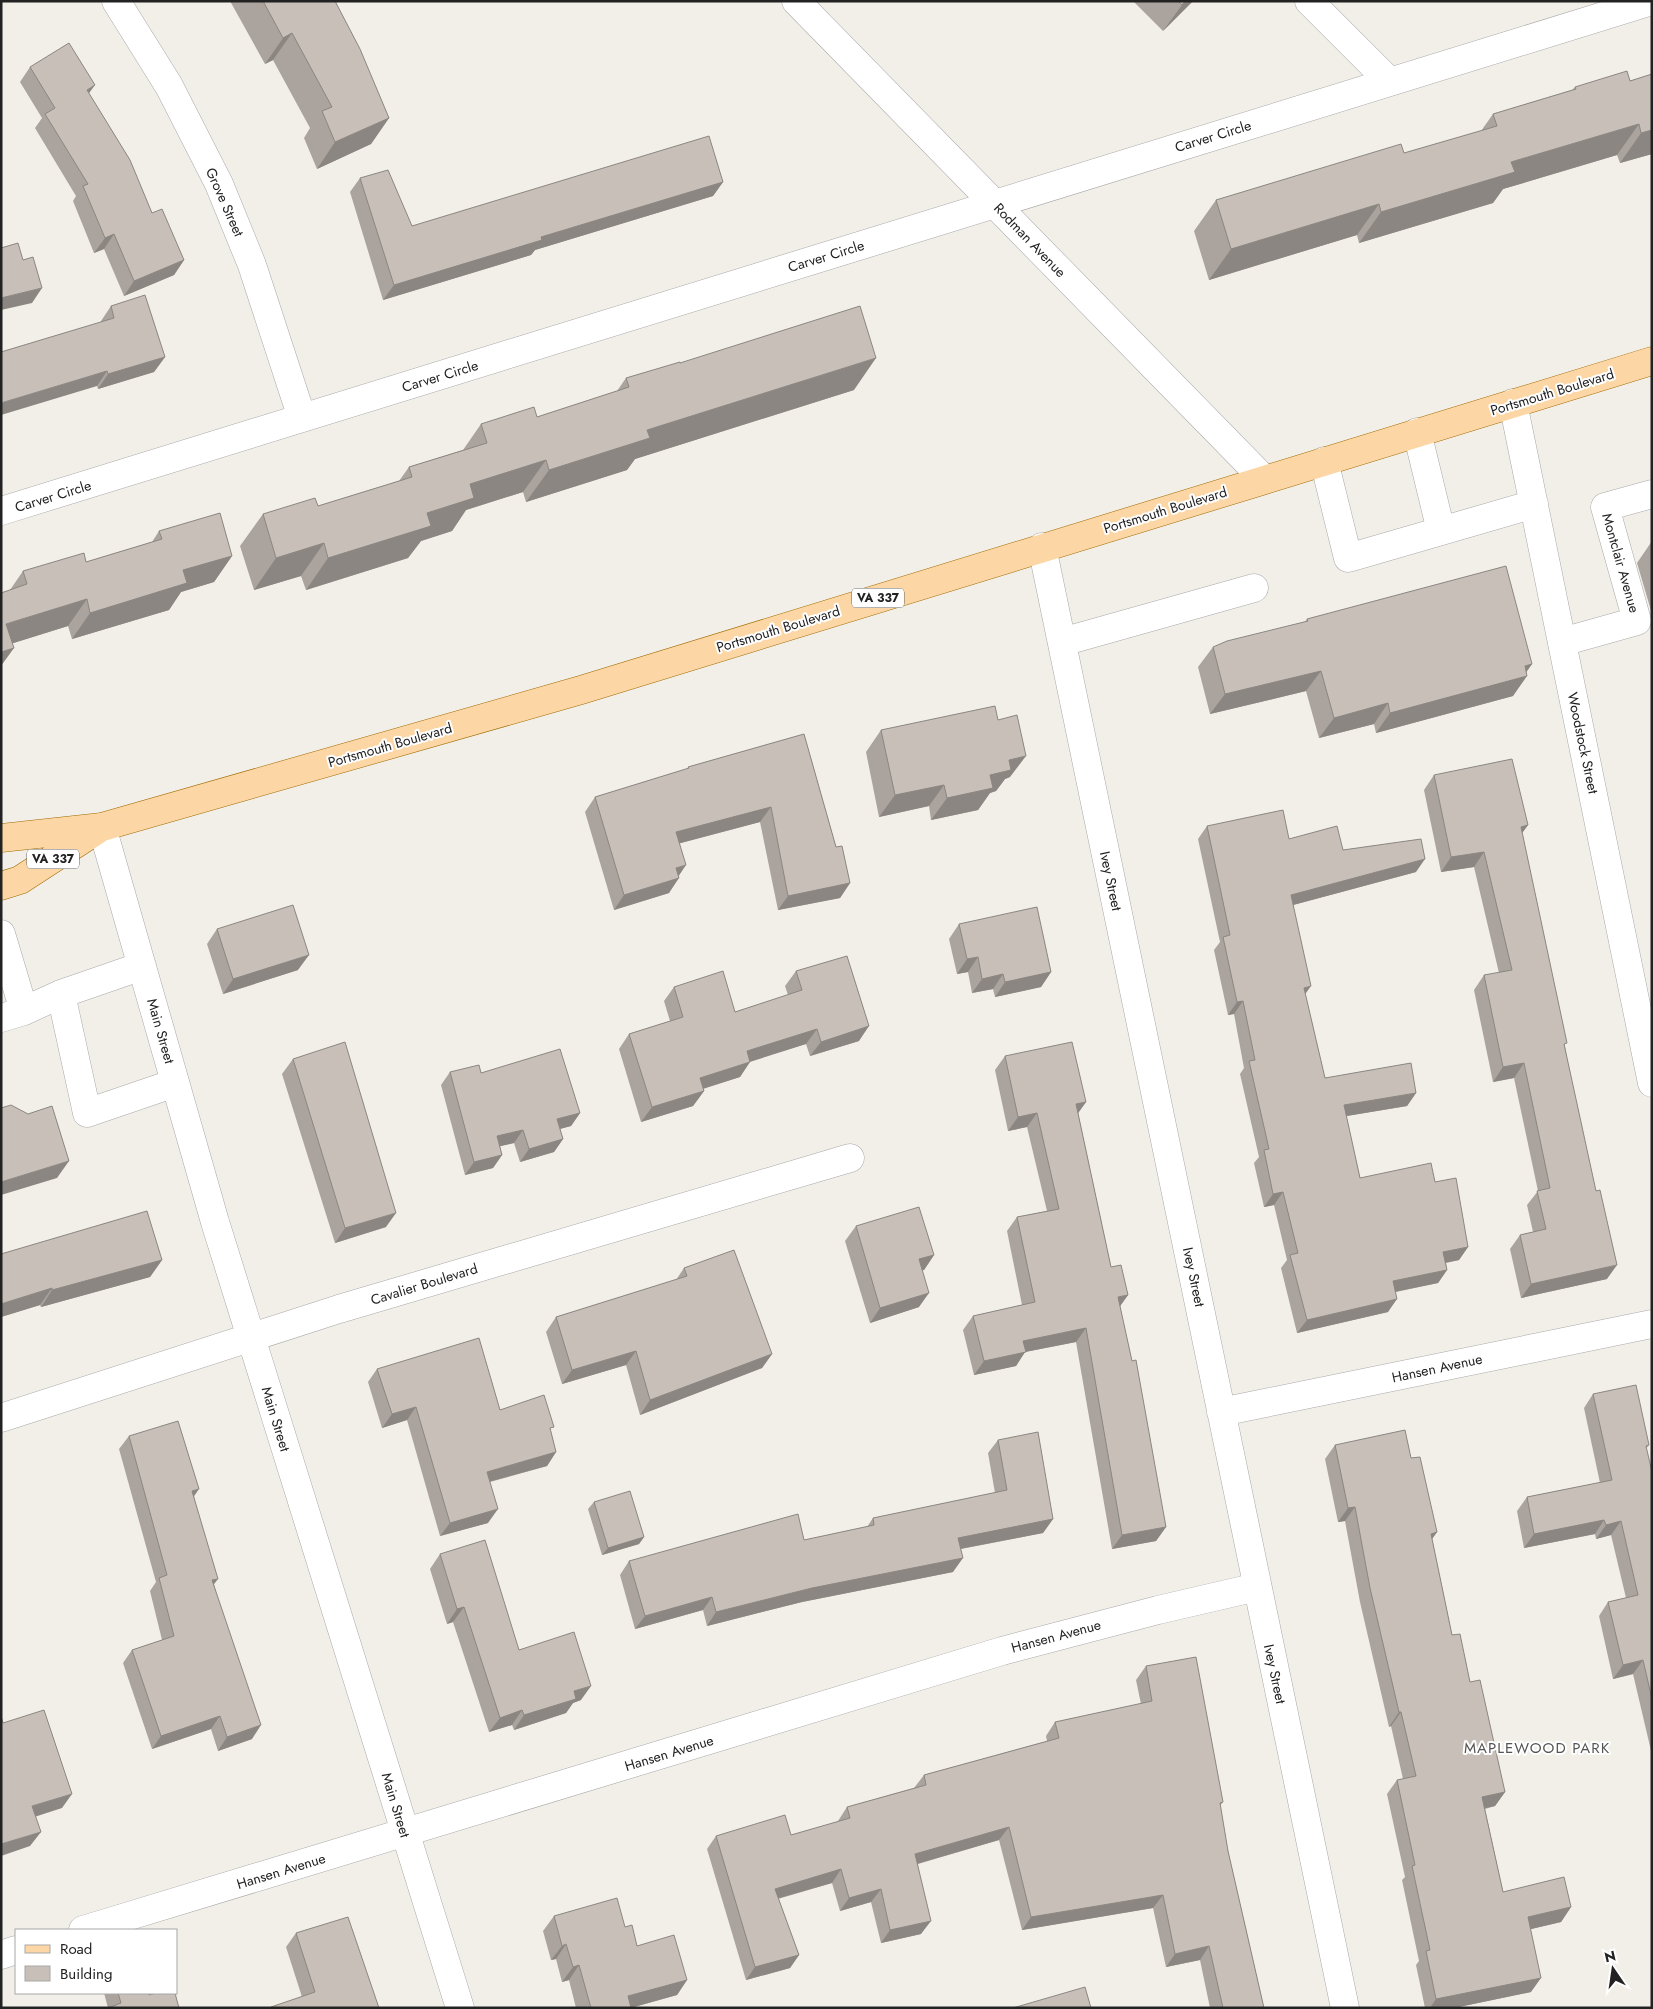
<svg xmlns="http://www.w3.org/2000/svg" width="1653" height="2009" viewBox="0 0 1653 2009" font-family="Jost,sans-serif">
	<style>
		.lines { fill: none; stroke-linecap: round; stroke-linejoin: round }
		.minor-casing { stroke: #a9a9a9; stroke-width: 29 }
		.major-casing { stroke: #a06b00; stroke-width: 29 }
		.minor { stroke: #fff; stroke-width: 28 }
		.major { stroke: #fcd6a4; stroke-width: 28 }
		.wall { fill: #aba49e }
		.shaded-wall { fill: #8b8681 }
		.building { fill: #c7bfb8; stroke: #8b8681 }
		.labels { text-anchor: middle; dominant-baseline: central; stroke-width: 4; stroke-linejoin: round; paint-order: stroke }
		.shield { fill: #fff; stroke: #646464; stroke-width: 1 }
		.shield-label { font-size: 12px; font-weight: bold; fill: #222 }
		.street-label { font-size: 14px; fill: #222; stroke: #fff }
		.neighbourhood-label { font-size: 15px; letter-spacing: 1px; fill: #555; stroke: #fff }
	</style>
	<rect width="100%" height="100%" fill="#f2efe9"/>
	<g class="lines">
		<g class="minor-casing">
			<path id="minor" d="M116 1 169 86 219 184 252 265 302 418
				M796 1 1264 479
				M1309 1 1389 81
				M1513 403 1652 1083
				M1417 432 1441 531
				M1324 461 1348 558 1534 504
				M1 511 1652 1
				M1042 547 1345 2008
				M1062 642 1254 588
				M1562 642 1637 621 1605 507 1652 494
				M102 827 215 1222 460 2008
				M1 934 24 1011
				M61 994 87 1113 175 1083
				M1 1018 24 1011 61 994 142 966
				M1221 1412 1652 1324
				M1 1418 339 1309 850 1158
				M83 1930 1002 1651 1158 1610 1257 1587
				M1 1955 16 1950"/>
		</g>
		<g class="major-casing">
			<path id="major" d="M1 838 102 827 581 690 1652 361
				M1 886 20 880 97 830"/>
		</g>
		<use href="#minor" class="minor"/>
		<use href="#major" class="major"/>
	</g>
	<path class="wall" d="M230 1H337L336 3 389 118 371 144 317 169 304 138 310 128 273 60 265 64Z
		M1133 1H1193L1163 31Z
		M30 67 89 94 152 213 184 260 174 275 124 296 104 249 94 253 73 201 76 196 35 128 42 118 20 82Z
		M1652 74V154L1620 163 1617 155 1503 189 1493 203 1359 243 1357 235 1209 280 1194 231 1216 200 1404 153 1481 131 1493 114 1572 90 1575 87 1630 81Z
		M360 178 412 226 723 182 713 196 535 250 531 255 383 300 350 192Z
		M111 306 165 357 154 372 98 389 97 386 101 321Z
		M680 363 854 390 635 459 627 470 526 502 523 492 466 510 452 531 421 541 408 558 306 590 301 576 254 590 240 546 263 514 318 506 399 481 409 467 463 450 481 424 537 417 617 391 626 378Z
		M159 531 232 556 214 582 181 592 169 610 72 639 68 626 13 643 10 590 23 571 86 562 152 542Z
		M1652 541V614L1637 563Z
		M1307 619 1532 664 1526 672 1513 696 1376 733 1374 724 1319 738 1306 691 1210 714 1198 667 1213 647 1305 622Z
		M881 730 1010 777 1005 779 996 791 990 793 978 810 931 820 929 806 879 817 866 752Z
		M804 734 836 847 850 883 840 898 778 910 760 822 680 843 678 876 669 893 614 910 585 812 595 797 687 769 688 767Z
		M1434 775 1528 825 1522 833 1565 1047 1607 1279 1521 1298 1510 1249 1520 1235 1533 1232 1527 1205 1538 1191 1514 1078 1493 1082 1474 990 1484 975 1499 973 1474 867 1441 872 1424 790Z
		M1207 826 1289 839 1343 850 1416 872 1293 905 1305 994 1325 1078 1416 1093 1407 1106 1346 1116 1360 1178 1435 1182 1468 1247 1459 1260 1446 1263 1447 1270 1438 1283 1396 1292 1388 1312 1297 1333 1281 1268 1287 1260 1274 1205 1264 1207 1254 1163 1259 1157 1240 1074 1244 1068 1234 1014 1228 1015 1214 950 1220 942 1198 839Z
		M959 924 1051 972 1041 987 995 997 993 989 972 993 968 972 957 974 949 939Z
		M217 929 298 970 223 994 207 944Z
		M796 971 859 1041 810 1056 806 1044 750 1061 740 1077 703 1089 704 1091 693 1106 641 1122 619 1049 629 1034 670 1021 664 1001 674 987 735 1012 788 995 785 986Z
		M1005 1056 1086 1102 1078 1113 1111 1267 1128 1295 1120 1306 1166 1527 1156 1541 1112 1549 1076 1342 1025 1352 1016 1366 974 1375 963 1330 973 1316 1022 1305 1007 1231 1017 1217 1047 1211 1027 1127 1008 1131 995 1070Z
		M293 1059 386 1227 335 1243 282 1074Z
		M450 1072 481 1073 580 1113 571 1126 560 1129 563 1139 554 1152 520 1162 514 1143 500 1146 502 1155 493 1168 465 1175 441 1085Z
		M856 1226 934 1255 924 1270H922L919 1307 870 1323 845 1241Z
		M1 1254 162 1260 150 1277 41 1307 40 1305 1 1317Z
		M684 1268 772 1354 762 1368 640 1415 626 1365 562 1384 546 1332 556 1317 676 1280Z
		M377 1369 500 1410 551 1432 556 1452 547 1466 490 1482 488 1523 440 1536 407 1420 382 1428 368 1382Z
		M1593 1394 1649 1445 1646 1449 1652 1472V1755L1633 1674 1613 1679 1599 1616 1608 1602 1626 1598 1611 1535 1596 1539 1595 1534 1524 1548 1517 1511 1527 1497 1600 1483 1584 1408Z
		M129 1436 194 1496 214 1584 252 1739 218 1751 211 1729 152 1749 123 1663 132 1650 162 1640 150 1591 156 1582 119 1449Z
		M998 1440 1053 1519 1043 1533 961 1549 953 1572 802 1602 707 1626 703 1610 635 1629 620 1575 629 1561 804 1540 867 1527 873 1518 995 1493 988 1453Z
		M1335 1445 1411 1458 1437 1532 1432 1539 1452 1635 1470 1682 1505 1792 1495 1806 1485 1809 1503 1892 1571 1907 1561 1922 1531 1929V1992L1454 2008H1425L1416 1965 1419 1961 1402 1880 1405 1877 1387 1794 1397 1780 1403 1779 1391 1726 1389 1727 1360 1602 1345 1521 1338 1522 1325 1459Z
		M594 1502 644 1537 639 1544 602 1555 588 1509Z
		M440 1554 519 1650 581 1700 573 1703 566 1713 514 1730 512 1725 489 1732 453 1622 447 1624 430 1569Z
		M1146 1666 1223 1802 1220 1806 1228 1851 1264 2008H1210L1200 1960 1166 1967 1153 1908 1022 1930 999 1840 918 1864 921 1934 881 1943 871 1902 840 1911 832 1883 778 1899 799 1955 790 1968 746 1980 707 1849 716 1836 791 1835 838 1822V1821L847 1807 914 1788 924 1775 1047 1741 1046 1736 1055 1722 1141 1704 1136 1680Z
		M554 1916 625 1927 637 1946 687 1980 677 1995 631 2008H576L569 1980 562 1982 556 1959 551 1960 543 1931Z
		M296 1933 379 2008H271L302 1997 286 1947Z
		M104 1993H149V1995L108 2008Z"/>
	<path class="shaded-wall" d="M1185 1H1193L1163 31 1182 5Z
		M292 33 273 60 265 64 283 38Z
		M95 85 84 100 87 90Z
		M389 118 371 144 317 169 335 142Z
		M1639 124 1617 155 1503 189 1493 203 1359 243 1381 212 1511 162Z
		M1652 130V154L1620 163 1641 133Z
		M723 182 713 196 535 250 531 255 383 300 394 285 541 237Z
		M1379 204 1357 235 1209 280 1231 249Z
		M114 234 104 249 94 253 105 238Z
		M184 260 174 275 124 296 134 281Z
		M42 288 32 303 1 310V298Z
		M165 357 154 372 98 389 108 374Z
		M876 358 854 390 635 459 627 470 526 502 549 470 647 430Z
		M107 371 97 386 1 415V403Z
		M546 460 523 492 466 510 452 531 421 541 408 558 306 590 328 558 427 513 470 484Z
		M324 543 301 576 254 590 276 558Z
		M232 556 214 582 181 592 169 610 72 639 90 613 183 570Z
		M87 599 68 626 1 647 6 624Z
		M14 648 1 666V652Z
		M1532 664 1523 677 1527 676 1513 696 1376 733 1390 713 1525 666Z
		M1321 671 1306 691 1210 714 1225 694Z
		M1388 703 1374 724 1319 738 1334 718Z
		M1026 756 1010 777 1005 779 996 791 990 793 978 810 931 820 947 798 990 775 1009 760Z
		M944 785 929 806 879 817 895 795Z
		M771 807 760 822 666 847 676 832Z
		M1528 825 1517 840 1521 827Z
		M1484 852 1474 867 1441 872 1451 857Z
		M1425 859 1416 872 1282 908 1291 895Z
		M686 865 676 880V868Z
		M679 878 669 893 614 910 624 895Z
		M850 883 840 898 778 910 788 896Z
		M309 955 298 970 223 994 233 979Z
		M978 957 968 972 957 974 967 959Z
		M1051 972 1041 987 995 997 1005 982Z
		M1003 974 993 989 972 993 982 979Z
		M1311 986 1301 1000 1304 988Z
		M1243 1001 1234 1014 1228 1015 1237 1002Z
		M869 1026 859 1041 810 1056 821 1042Z
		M817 1029 806 1044 737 1066 747 1051Z
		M750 1062 740 1077 689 1093 700 1078Z
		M1524 1063 1514 1078 1493 1082 1503 1067Z
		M704 1091 693 1106 641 1122 652 1107Z
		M1416 1093 1407 1106 1335 1118 1344 1105Z
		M1086 1102 1076 1116V1104Z
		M580 1113 571 1126 548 1132 557 1119Z
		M1037 1113 1027 1127 1008 1131 1018 1117Z
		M523 1130 514 1143 488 1149 497 1136Z
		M563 1139 554 1152 520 1162 529 1149Z
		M502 1155 493 1168 465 1175 474 1162Z
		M69 1161 57 1178 1 1195V1182Z
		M1283 1192 1274 1205 1264 1207 1273 1194Z
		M396 1213 386 1227 335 1243 345 1228Z
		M1468 1247 1459 1260 1434 1265 1443 1252Z
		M934 1255 924 1270 909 1274 919 1259Z
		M162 1260 150 1277 41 1307 52 1290Z
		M1617 1265 1607 1279 1521 1298 1531 1284Z
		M1447 1270 1438 1283 1384 1294 1393 1281Z
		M52 1288 40 1305 1 1317V1304Z
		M929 1293 919 1307 870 1323 880 1308Z
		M1128 1295 1118 1309V1297Z
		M1397 1299 1388 1312 1297 1333 1307 1320Z
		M1086 1328 1076 1342 1025 1352 1016 1366 974 1375 984 1361 1023 1341Z
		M636 1351 626 1365 562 1384 572 1370Z
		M772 1354 762 1368 640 1415 650 1400Z
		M416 1407 407 1420 382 1428 392 1414Z
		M556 1452 547 1466 477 1485 487 1472Z
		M199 1489 190 1502 192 1491Z
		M1355 1507 1345 1521 1338 1522 1348 1508Z
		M498 1509 488 1523 440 1536 450 1523Z
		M1053 1519 1043 1533 949 1551 958 1538Z
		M1604 1520 1595 1534 1524 1548 1534 1534Z
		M1621 1521 1611 1535 1596 1539 1606 1525Z
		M1166 1527 1156 1541 1112 1549 1122 1535Z
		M1437 1532 1427 1546 1431 1534Z
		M644 1537 639 1544 602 1555 608 1548Z
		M963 1558 953 1572 802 1602 707 1626 716 1612 812 1588Z
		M218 1579 208 1592 212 1580Z
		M712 1597 703 1610 635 1629 645 1616Z
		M464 1607 453 1622 447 1624 457 1609Z
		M1643 1660 1633 1674 1613 1679 1623 1665Z
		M591 1686 581 1700 573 1703 566 1713 514 1730 524 1715 574 1691Z
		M522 1710 512 1725 489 1732 500 1718Z
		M1399 1712H1401L1391 1726 1389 1727Z
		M220 1716 211 1729 152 1749 161 1736Z
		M261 1725 252 1739 218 1751 227 1737Z
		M1505 1792 1495 1806 1472 1811 1482 1797Z
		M72 1794 62 1808 22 1821 32 1806Z
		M1009 1827 999 1840 906 1867 915 1854Z
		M41 1832 30 1846 1 1856V1844Z
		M841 1869 832 1883 765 1902 775 1889Z
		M881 1889 871 1902 840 1911 849 1898Z
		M1163 1895 1153 1908 1022 1930 1031 1917Z
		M1571 1907 1561 1922 1519 1932 1528 1917Z
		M931 1921 921 1934 881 1943 890 1930Z
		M566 1944 556 1959 551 1960 562 1946Z
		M1209 1946 1200 1960 1166 1967 1175 1954Z
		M799 1955 790 1968 746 1980 755 1967Z
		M579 1965 569 1980 562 1982 573 1967Z
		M1541 1978 1531 1992 1454 2008H1430L1436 1999Z
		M687 1980 677 1995 630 2008 628 1996Z"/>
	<path class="building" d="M263 1H335L360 49 389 118 335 142 322 111 332 107 292 33 283 38Z
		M1178 1H1185L1182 5Z
		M69 43 95 85 87 90 130 160 152 213 162 209 184 260 134 281 114 234 105 238 83 186 88 184 45 114 55 108 30 67Z
		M1627 71 1630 81 1652 74V130L1641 133 1639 124 1511 162 1515 172 1381 212 1379 204 1231 249 1216 200 1401 144 1404 153 1497 126 1493 114 1576 89 1575 87Z
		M709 136 723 182 541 237 542 240 394 285 360 178 388 170 412 226Z
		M18 243 23 260 33 257 42 288 1 298V248Z
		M145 295 165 357 108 374 107 371 1 403V352L114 318 111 306Z
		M860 306 876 358 647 430 650 438 549 470 546 460 470 484 474 498 427 513 431 526 328 558 324 543 276 558 263 514 315 498 318 506 412 477 409 467 487 443 481 424 534 407 537 417 629 387 626 378 680 362V363Z
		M220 513 232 556 183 570 187 583 90 613 87 599 6 624 14 648 1 652V593L27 584 23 571 84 553 86 562 162 539 159 531Z
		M1506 566 1532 664 1525 666 1527 676 1390 713 1388 703 1334 718 1321 671 1225 694 1213 647 1227 641 1308 621 1307 619Z
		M995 706 998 720 1017 715 1026 756 1009 760 1011 770 990 775 993 788 947 798 944 785 895 795 881 730Z
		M804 734 836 847 842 846 850 883 788 896 771 807 676 832 686 865 676 868 679 878 624 895 595 797 689 768 688 767Z
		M1512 759 1528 825 1521 827 1567 1043 1564 1044 1596 1191 1600 1190 1617 1265 1531 1284 1520 1235 1546 1229 1537 1191 1550 1188 1524 1063 1503 1067 1484 975 1512 970 1484 852 1451 857 1434 775Z
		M1283 810 1289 839 1337 826 1343 850 1421 839 1425 859 1291 895 1311 986 1304 988 1325 1078 1411 1063 1416 1093 1344 1105 1360 1178 1431 1163 1435 1182 1456 1178 1468 1247 1443 1252 1447 1270 1393 1281 1397 1299 1307 1320 1290 1255 1298 1253 1283 1192 1273 1194 1264 1150 1269 1149 1249 1061 1255 1060 1243 1001 1237 1002 1223 937 1230 935 1207 826Z
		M293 905 309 955 233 979 217 929Z
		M1037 907 1051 972 1005 982 1003 974 982 979 978 957 967 959 959 924Z
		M847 956 869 1026 821 1042 817 1029 747 1051 750 1062 700 1078 704 1091 652 1107 629 1034 683 1017 674 987 723 971 735 1012 802 990 796 971Z
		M345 1042 396 1213 345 1228 293 1059Z
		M1072 1042 1086 1102 1076 1104 1111 1267 1121 1265 1128 1295 1118 1297 1132 1361 1136 1360 1166 1527 1122 1535 1086 1328 1023 1341 1026 1352 984 1361 973 1316 1035 1302 1017 1217 1059 1209 1037 1113 1018 1117 1005 1056Z
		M560 1049 580 1113 557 1119 563 1139 529 1149 523 1130 497 1136 502 1155 474 1162 450 1072 479 1065 481 1073Z
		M11 1105 28 1114 52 1106 69 1161 1 1182V1108Z
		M919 1207 934 1255 919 1259 929 1293 880 1308 856 1226Z
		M147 1211 162 1260 52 1290V1288L1 1304V1254Z
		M734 1250 772 1354 650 1400 636 1351 572 1370 556 1317 687 1276 684 1268Z
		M479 1338 500 1410 544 1395 554 1427 550 1428 556 1452 487 1472 498 1509 450 1523 416 1407 392 1414 377 1369Z
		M1636 1385 1649 1445 1646 1446 1652 1472V1699L1643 1660 1623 1665 1608 1602 1638 1595 1621 1521 1606 1525 1604 1520 1534 1534 1527 1497 1612 1480 1593 1394Z
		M178 1421 199 1489 192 1491 218 1579 212 1580 261 1725 227 1737 220 1716 161 1736 132 1650 174 1636 159 1578 167 1575 129 1436Z
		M1405 1430 1411 1458 1420 1457 1437 1532 1431 1534 1452 1635 1460 1634 1470 1682 1480 1680 1505 1792 1482 1797 1503 1892 1564 1877 1571 1907 1528 1917 1541 1978 1436 1999 1426 1951 1430 1950 1412 1866 1415 1865 1397 1780 1416 1776 1401 1712H1399L1370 1588 1355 1507 1348 1508 1335 1445Z
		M1038 1432 1053 1519 958 1538 963 1558 812 1588 716 1612 712 1597 645 1616 629 1561 798 1514 804 1540 874 1525 873 1518 1007 1490 998 1440Z
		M630 1491 644 1537 608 1548 594 1502Z
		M485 1540 519 1650 574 1632 591 1686 574 1691 576 1699 524 1715 522 1710 500 1718 464 1607 457 1609 440 1554Z
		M1196 1657 1223 1802 1220 1803 1228 1851 1264 2008H1223L1209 1946 1175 1954 1163 1895 1031 1917 1009 1827 915 1854 931 1921 890 1930 881 1889 849 1898 841 1869 775 1889 799 1955 755 1967 716 1836 785 1815 791 1835 850 1818 847 1807 926 1785 924 1775 1059 1738 1055 1722 1152 1701 1146 1666Z
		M44 1710 72 1794 32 1806 41 1832 1 1844V1716L3 1723Z
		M617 1898 625 1927 632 1925 637 1946 674 1935 687 1980 628 1996 631 2008H591L579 1965 573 1967 566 1944 562 1946 554 1916Z
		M348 1917 379 2008H271V2007L315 1992 296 1933Z
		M1085 1987 1091 2008H1013Z
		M118 1993H149V1995L156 1993H175L179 2008H108L121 2003Z"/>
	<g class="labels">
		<g class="shield">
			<rect x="852" y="588.5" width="52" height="19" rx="4"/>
			<rect x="27" y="849.5" width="52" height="19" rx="4"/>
		</g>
		<g class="shield-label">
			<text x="878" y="598">VA 337</text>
			<text x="53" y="859">VA 337</text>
		</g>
		<g class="street-label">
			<text transform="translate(1213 136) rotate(-17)">Carver Circle</text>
			<text transform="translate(225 202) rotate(66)">Grove Street</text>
			<text transform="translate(1030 240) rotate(46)">Rodman Avenue</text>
			<text transform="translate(826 256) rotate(-17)">Carver Circle</text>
			<text transform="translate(440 376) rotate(-17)">Carver Circle</text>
			<text transform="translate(1552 392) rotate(-17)">Portsmouth Boulevard</text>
			<text transform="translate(53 496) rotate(-17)">Carver Circle</text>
			<text transform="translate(1165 510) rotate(-17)">Portsmouth Boulevard</text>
			<text transform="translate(1621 563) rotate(74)">Montclair Avenue</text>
			<text transform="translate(778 629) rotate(-17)">Portsmouth Boulevard</text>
			<text transform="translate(1583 743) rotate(78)">Woodstock Street</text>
			<text transform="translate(390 745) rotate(-16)">Portsmouth Boulevard</text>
			<text transform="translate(1111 881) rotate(78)">Ivey Street</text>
			<text transform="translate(161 1031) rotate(74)">Main Street</text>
			<text transform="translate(1194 1277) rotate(78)">Ivey Street</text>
			<text transform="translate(424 1284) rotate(-17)">Cavalier Boulevard</text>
			<text transform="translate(1437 1368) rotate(-12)">Hansen Avenue</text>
			<text transform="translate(276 1419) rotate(73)">Main Street</text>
			<text transform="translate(1056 1636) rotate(-15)">Hansen Avenue</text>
			<text transform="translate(1275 1674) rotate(78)">Ivey Street</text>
			<text transform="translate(669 1753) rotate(-17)">Hansen Avenue</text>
			<text transform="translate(396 1805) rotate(73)">Main Street</text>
			<text transform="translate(281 1871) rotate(-17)">Hansen Avenue</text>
		</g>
		<g class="neighbourhood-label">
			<text x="1537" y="1748">MAPLEWOOD PARK</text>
		</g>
	</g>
	<rect width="1653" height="2009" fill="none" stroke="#222222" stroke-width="5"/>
	<rect x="15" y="1929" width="162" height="65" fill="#ffffff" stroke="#a7a7a7"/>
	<rect x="25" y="1945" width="25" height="8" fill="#fcd6a4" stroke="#a7a7a7"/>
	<text x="60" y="1954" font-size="15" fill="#222222">Road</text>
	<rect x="25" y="1966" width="25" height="15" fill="#c7bfb8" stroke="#a7a7a7"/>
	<text x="60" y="1979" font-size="15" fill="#222222">Building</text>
	<g transform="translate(1613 1969) rotate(347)" stroke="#ffffff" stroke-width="4" paint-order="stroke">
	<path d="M0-4L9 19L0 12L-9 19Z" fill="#222222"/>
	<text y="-8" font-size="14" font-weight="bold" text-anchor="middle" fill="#222222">N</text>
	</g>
</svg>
